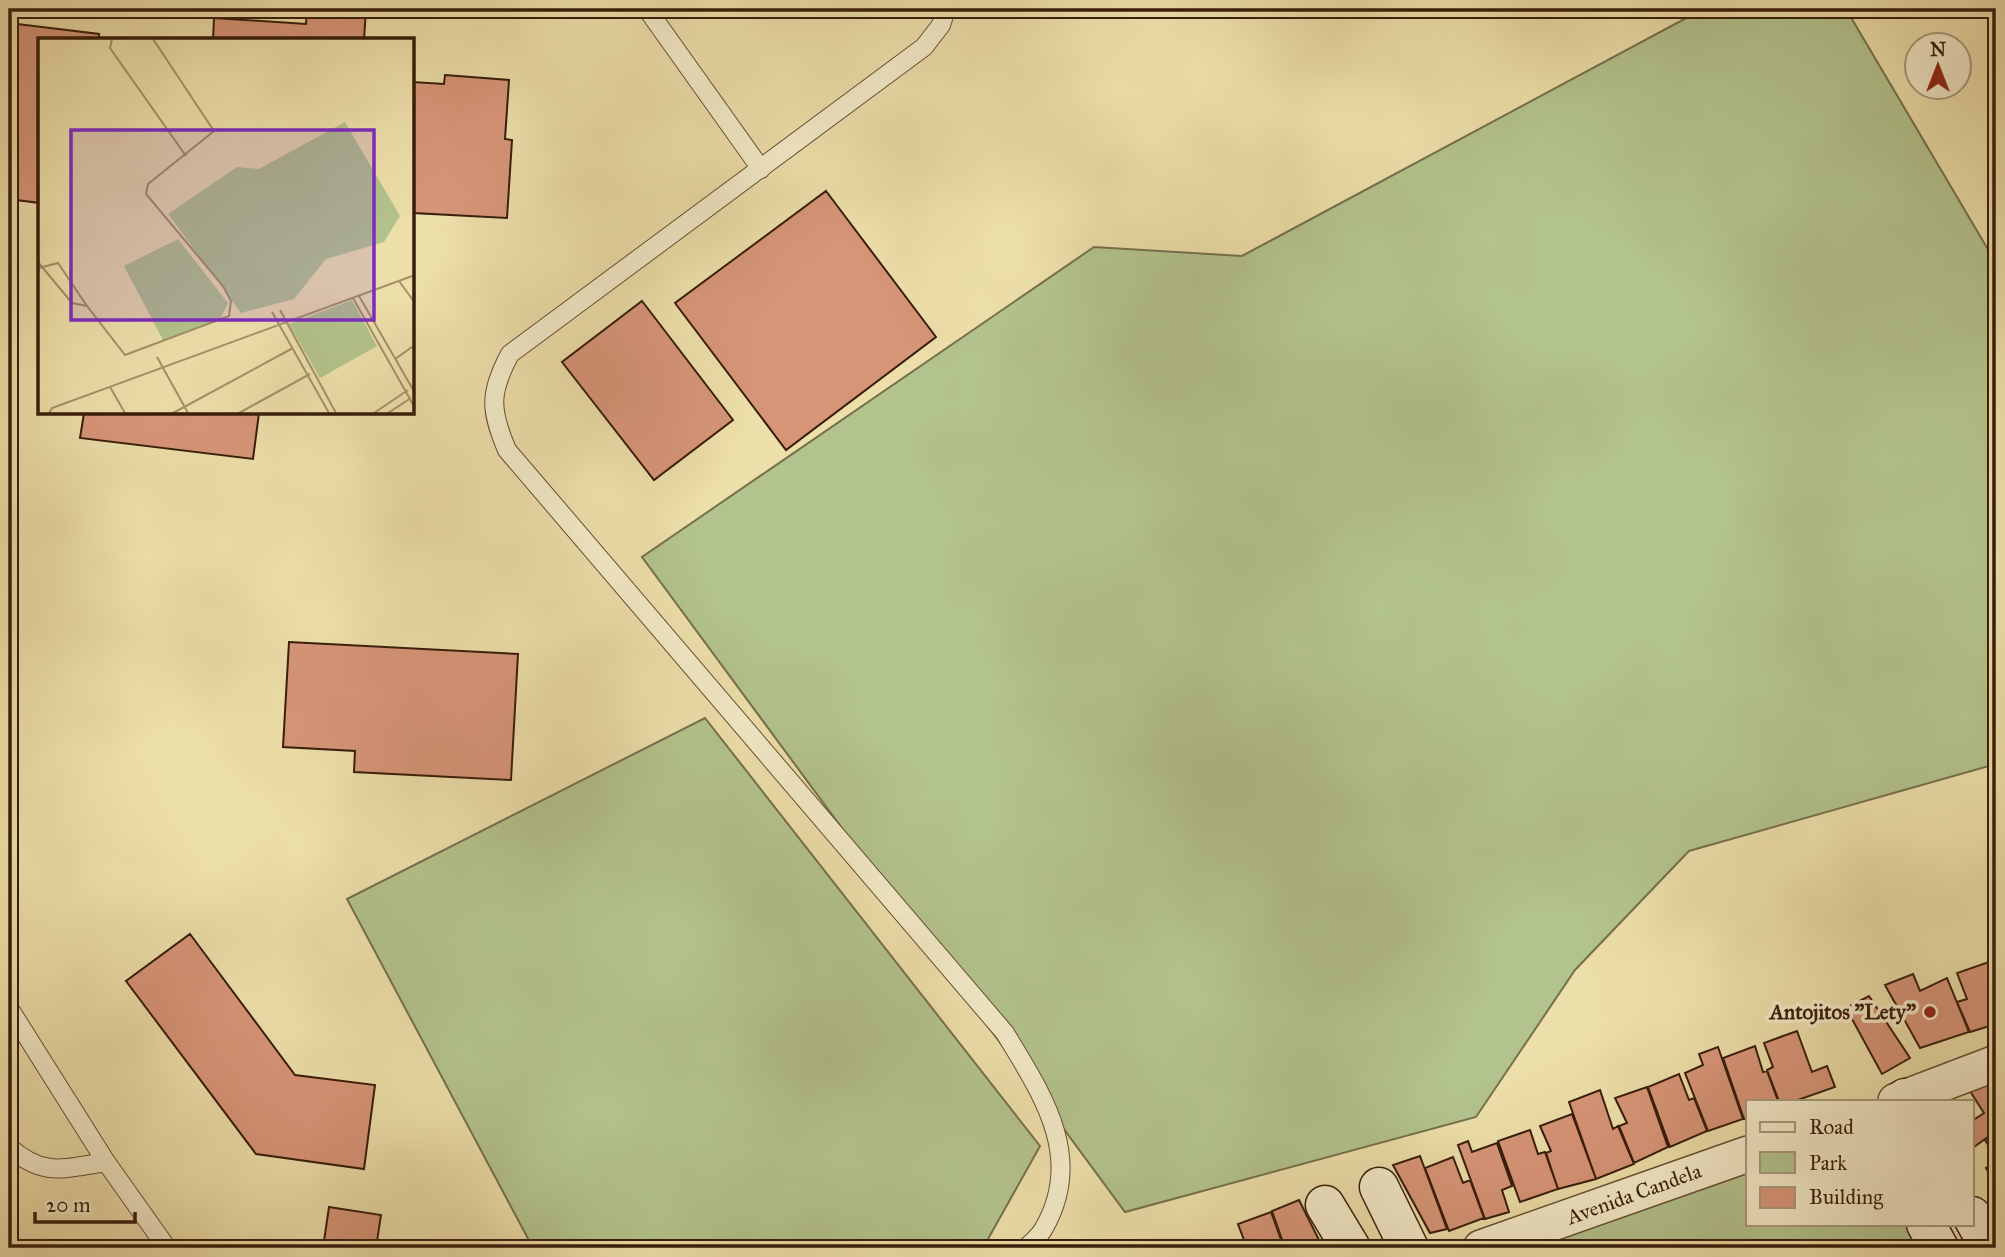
<svg xmlns="http://www.w3.org/2000/svg" width="2005" height="1257" viewBox="0 0 2005 1257" font-family="'IM FELL Great Primer',serif">
	<style>
		.green { fill: #b3c38d; stroke: #75704c; stroke-width: 2 }
		.building { fill: #d79578; stroke: #371d0a; stroke-width: 2 }
		.lines { fill: none; stroke-linecap: round; stroke-linejoin: round }
		.lane-casing { stroke: #644e32; stroke-width: 20 }
		.street-casing { stroke: #644e32; stroke-width: 38 }
		.secondary-casing { stroke: #371d0a; stroke-width: 41 }
		.lane { stroke: #f3eac8; stroke-width: 18 }
		.street { stroke: #f3eac8; stroke-width: 35 }
		.secondary { stroke: #f3eac8; stroke-width: 38 }
		.poi-dot { fill: #8f2418; stroke: #f3eac8; stroke-width: 2.5 }
		.labels { text-anchor: middle; dominant-baseline: central; stroke-width: 7; stroke-linejoin: round; paint-order: stroke }
		.poi-label { font-size: 21px; font-weight: bold; fill: #371d0a; stroke: #f3eac8; text-anchor: end }
		.street-label { font-size: 21px; fill: #371d0a; stroke: #f3eac8 }
		.inset-road { fill: none; stroke: #a4916a; stroke-width: 2 }
		.view { fill: #7b2cbf; fill-opacity: 0.15; stroke: #7b2cbf; stroke-width: 3.5 }
		.inset-edge { fill: none; stroke: #371d0a; stroke-width: 3.5 }
	</style>
	<rect width="100%" height="100%" fill="#eddfaa"/>
	<filter id="stains"><feTurbulence type="fractalNoise" baseFrequency=".00286" numOctaves="4"/><feColorMatrix values="0 0 0 0 .2 0 0 0 0 .09 0 0 0 0 .02 0 0 0 .5 -.17"/></filter>
	<radialGradient id="worn" r=".72"><stop offset=".6" stop-color="#630" stop-opacity="0"/><stop offset="1" stop-color="#630" stop-opacity=".3"/></radialGradient>
	<path class="green" d="M1703 9H1846L1996 263V764L1689 851 1575 970 1476 1117 1125 1212 642 557 1094 247 1242 256Z
		M705 718 1040 1146 983 1248H533L347 899Z
		M1748 1162V1224H1910L1923 1248H1524Z"/>
	<path class="building" d="M307 9H366L364 40H213L214 18 306 24Z
		M9 23 99 34V40H40V203L9 199Z
		M445 75 509 80 505 139 512 140 507 218 413 213V82L444 84Z
		M826 191 936 337 786 450 675 303Z
		M642 301 733 420 654 480 562 362Z
		M84 413H259L253 459 80 438Z
		M289 642 518 654 511 780 354 772 355 751 283 747Z
		M190 934 295 1075 375 1085 364 1169 256 1154 126 981Z
		M1989 962 1996 981V1009L1993 1010 1996 1024 1970 1032 1957 1002 1967 999 1957 973Z
		M1913 974 1920 991 1947 978 1969 1032 1920 1048 1885 985Z
		M1869 996 1910 1058 1882 1074 1846 1008Z
		M1797 1031 1812 1072 1827 1066 1835 1087 1795 1101H1779L1767 1070 1773 1067 1764 1043Z
		M1755 1046 1763 1072 1767 1071 1778 1101H1748V1118L1744 1119 1723 1058Z
		M1718 1047 1743 1119 1708 1131 1685 1073 1703 1065 1699 1054Z
		M1679 1074 1689 1100 1694 1098 1707 1131 1670 1147 1648 1087Z
		M1996 1078V1131L1974 1147 1972 1143V1121L1984 1113 1968 1088Z
		M1647 1087 1668 1147 1634 1163 1619 1126 1627 1123 1615 1098Z
		M1600 1090 1613 1129 1618 1126 1634 1164 1596 1179 1569 1102Z
		M1572 1114 1596 1179 1558 1189 1546 1153 1551 1151 1540 1126Z
		M1530 1130 1538 1154 1545 1152 1558 1189 1520 1202 1498 1141Z
		M1996 1132V1158L1985 1140Z
		M1468 1141 1472 1152 1497 1143 1512 1186 1502 1190 1509 1212 1485 1219 1458 1145Z
		M1420 1156 1447 1229 1430 1233 1393 1165Z
		M1453 1157 1463 1183 1470 1180 1484 1218 1449 1231 1425 1168Z
		M1996 1161V1178L1993 1180 1986 1168Z
		M1299 1200 1323 1248H1285L1272 1211Z
		M329 1207 381 1215 376 1248H323Z
		M1271 1212 1284 1248H1247L1238 1224Z
		M1229 1240 1233 1248H1204Z"/>
	<g class="lines">
		<g class="lane-casing">
			<path id="lane" d="M647 9 761 169
				M946 9 941 25 924 47 510 354C489 393 490 410 507 450L1005 1033C1042 1094 1085 1157 1044 1228 1040 1236 1032 1242 1026 1248
				M9 1008 106 1162
				M9 1147C44 1178 64 1168 106 1162L167 1248"/>
		</g>
		<g class="street-casing">
			<path id="street" d="M1896 1101 1996 1063
				M1481 1248 1748 1154"/>
		</g>
		<g class="secondary-casing">
			<path id="secondary" d="M1905 1098 1907 1101
				M1379 1187 1409 1248
				M1325 1205 1351 1248
				M1972 1216 1990 1248
				M1926 1224 1939 1248"/>
		</g>
		<use href="#lane" class="lane"/>
		<use href="#street" class="street"/>
		<use href="#secondary" class="secondary"/>
	</g>
	<circle class="poi-dot" cx="1930" cy="1012" r="7"/>
	<g class="labels">
		<g class="poi-label">
			<text x="1916" y="1012">Antojitos "Lety"</text>
		</g>
		<g class="street-label">
			<text transform="translate(1634 1194) rotate(-20)">Avenida Candela</text>
		</g>
	</g>
	<g transform="translate(38 38)">
		<rect width="376" height="376" fill="#eddfaa"/>
		<path d="M307 84 362 178 346 204 288 221 256 261 203 275 130 176 199 129 221 131ZM140 201 190 265 181 283 125 302 86 228ZM314 262 339 308 282 340 251 286Z" fill="#b3c38d"/>
		<path class="inset-road" d="M74 1 72 10 148 118M0 224 34 265 49 268 87 317 191 278 193 263 185 248 108 156 110 146 176 93 115 1M1 230 20 225 49 268M361 243 377 265M321 258 377 355M315 260 377 370M242 272 298 375M234 274 291 375M119 319 150 375M357 321 377 307M72 349 87 375M11 375 14 370 377 237M135 375 255 310M201 375 272 336M336 375 370 352M350 375 373 360"/>
		<path class="view" d="M33 92H336V282H33Z"/>
		<rect width="376" height="376" class="inset-edge"/>
	</g>
	<rect width="2005" height="1257" fill="none" stroke="#eddfaa" stroke-width="35"/>
	<rect x="10" y="10" width="1984" height="1236" fill="none" stroke="#371d0a" stroke-width="3.5"/>
	<rect x="18" y="18" width="1970" height="1222" fill="none" stroke="#371d0a" stroke-width="2"/>
	<rect x="1746" y="1100" width="228" height="126" fill="#f3eac8" stroke="#a8987c" stroke-width="2"/>
	<rect x="1760" y="1122" width="35" height="10" fill="#f3eac8" stroke="#a8987c" stroke-width="2"/>
	<text x="1809" y="1134" font-size="21" fill="#371d0a">Road</text>
	<rect x="1760" y="1152" width="35" height="21" fill="#b3c38d" stroke="#a8987c" stroke-width="2"/>
	<text x="1809" y="1170" font-size="21" fill="#371d0a">Park</text>
	<rect x="1760" y="1187" width="35" height="21" fill="#d79578" stroke="#a8987c" stroke-width="2"/>
	<text x="1809" y="1204" font-size="21" fill="#371d0a">Building</text>
	<g transform="translate(1938 66)"><circle r="33" fill="#f3eac8" stroke="#a8987c" stroke-width="2"/>
	<path d="M0-5L12 26L0 18L-12 26Z" fill="#8f2418"/>
	<text y="-10" font-size="19" font-weight="bold" text-anchor="middle" fill="#371d0a">N</text>
	</g>
	<path d="M35 1212v10h100v-10" fill="none" stroke="#371d0a" stroke-width="3.5"/>
	<text x="46" y="1212" font-size="21" fill="#371d0a" stroke="#f3eac8" stroke-width="5" paint-order="stroke">20 m</text>
	<rect width="100%" height="100%" filter="url(#stains)"/>
	<rect width="100%" height="100%" fill="url(#worn)"/>
</svg>
